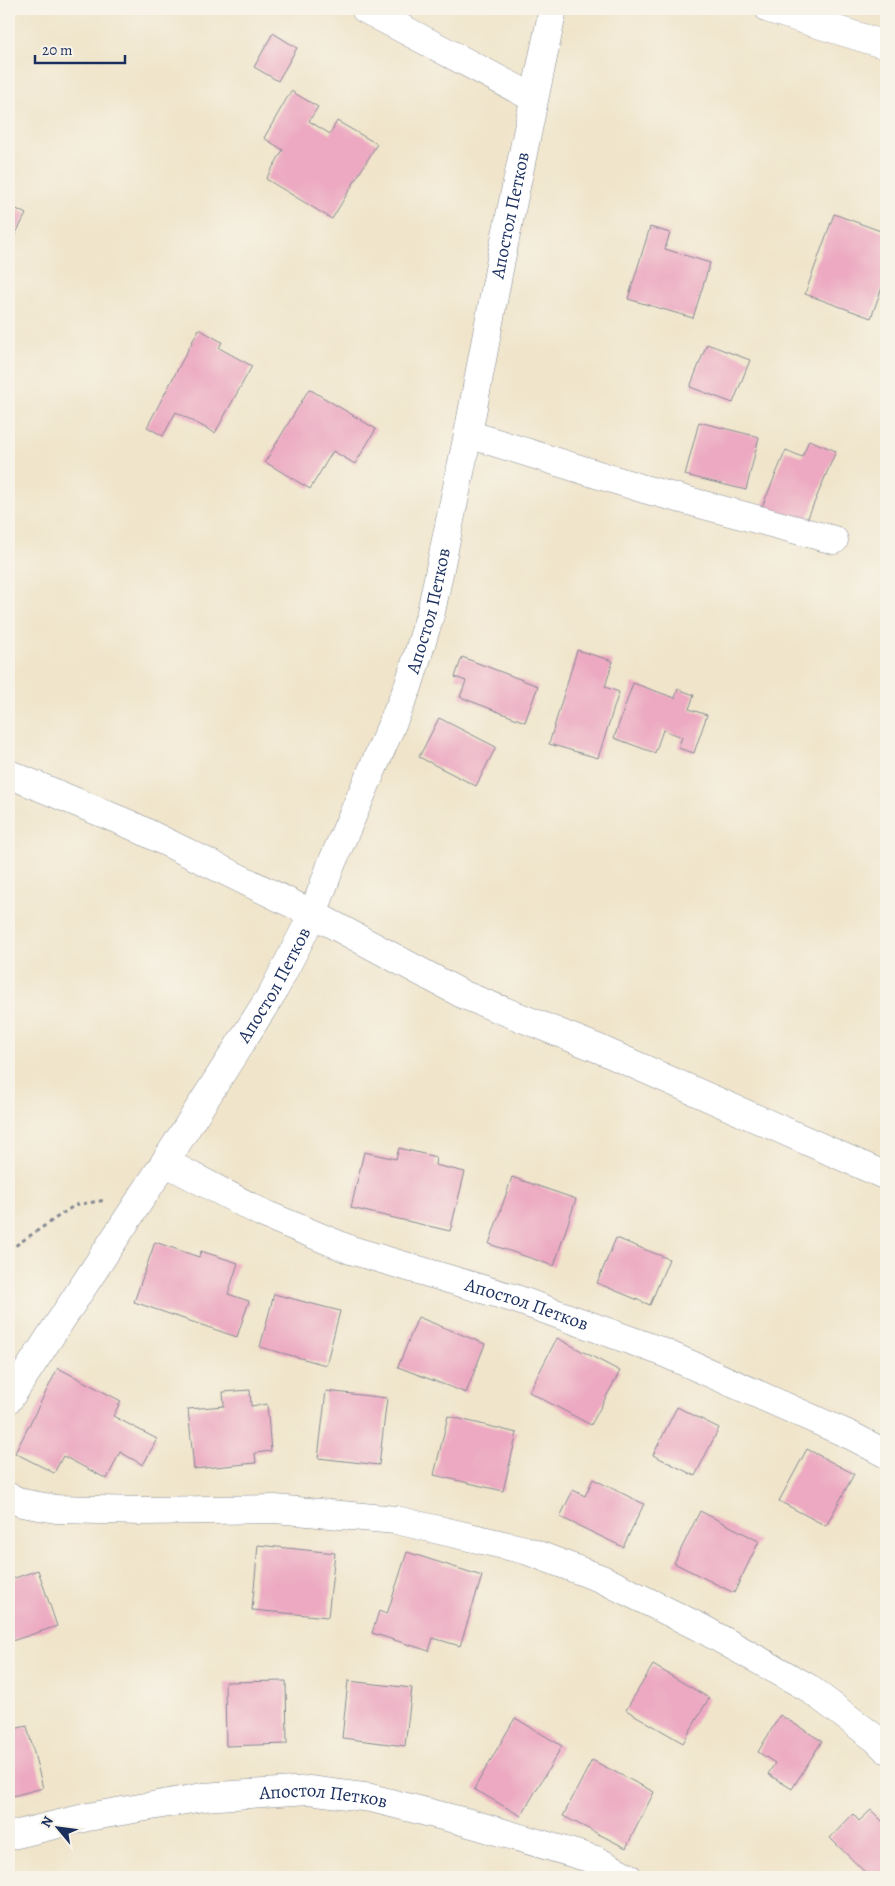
<svg xmlns="http://www.w3.org/2000/svg" width="895" height="1886" viewBox="0 0 895 1886" font-family="Alegreya,serif">
	<style>
		.building { fill: #eca9c1 }
		.lines { fill: none; stroke-linecap: round; stroke-linejoin: round }
		.minor-casing { stroke: #868a94; stroke-width: 29 }
		.path { stroke: #868a94; stroke-width: 3; stroke-dasharray: 4 4; stroke-linecap: butt }
		.minor { stroke: #fff; stroke-width: 28 }
		.labels { text-anchor: middle; dominant-baseline: central; stroke-width: 4.5; stroke-linejoin: round; paint-order: stroke }
		.street-label { font-size: 19px; fill: #1b2f5e; stroke: #f7f3e8 }
	</style>
	<rect width="100%" height="100%" fill="#f7f3e8"/>
	<filter id="ink" filterUnits="userSpaceOnUse"><feTurbulence type="fractalNoise" baseFrequency=".02" numOctaves="2"/><feDisplacementMap in="SourceGraphic" scale="10" xChannelSelector="R" yChannelSelector="G"/><feConvolveMatrix kernelMatrix="1 2 1 2 8 2 1 2 1" color-interpolation-filters="sRGB"/></filter>
	<filter id="wash" filterUnits="userSpaceOnUse"><feTurbulence type="fractalNoise" baseFrequency=".0096" numOctaves="4" result="noise"/><feDisplacementMap in="SourceGraphic" scale="20" xChannelSelector="R" yChannelSelector="G"/><feGaussianBlur stdDeviation="1.12" result="paint"/><feColorMatrix in="noise" values="0 0 0 0 0 0 0 0 0 0 0 0 0 0 0 0 0 1.4 0 .05"/><feComposite in="paint" operator="in"/></filter>
	<g filter="url(#wash)">
		<rect width="100%" height="100%" fill="#f0e5cb"/>
		<g id="blocks">
			<path class="building" d="M273 33 297 48 278 81 254 67Z
				M291 91 318 107 309 121 330 134 337 121 377 144 332 219 266 179 283 150 264 138Z
				M9 205 26 214 13 239 9 237Z
				M834 214 886 233V276L871 318 805 294Z
				M650 227 670 233 665 249 710 263 693 318 628 299Z
				M199 329 222 342 219 348 252 366 215 433 176 412 163 436 147 427Z
				M707 344 750 360 733 403 690 387Z
				M309 389 376 429 355 464 333 451 310 489 265 462Z
				M699 422 759 437 746 490 685 475Z
				M809 440 836 451 804 527 761 509 786 450 802 457Z
				M577 650 613 661 605 687 619 692 598 758 549 744Z
				M462 657 538 686 525 722 460 697 466 681 455 677Z
				M633 683 675 698 678 689 694 695 689 709 707 715 694 753 678 748 682 737 663 730 655 753 614 738Z
				M439 718 496 747 476 786 419 757Z
				M399 1148 436 1157 435 1165 465 1172 450 1231 351 1208 364 1152 396 1159Z
				M512 1177 576 1199 554 1266 489 1244Z
				M616 1238 669 1259 650 1305 597 1283Z
				M155 1242 199 1257 201 1251 238 1263 228 1294 249 1301 237 1337 134 1302Z
				M274 1294 340 1311 326 1365 260 1347Z
				M418 1317 485 1344 466 1393 398 1367Z
				M557 1338 620 1371 591 1425 529 1392Z
				M58 1368 121 1401 113 1416 157 1439 143 1465 120 1452 107 1479 63 1456 54 1473 15 1453Z
				M250 1390 251 1406 267 1404 271 1451 255 1453 256 1463 194 1469 188 1409 224 1406 223 1392Z
				M326 1391 387 1398 379 1465 318 1458Z
				M677 1407 719 1428 695 1476 653 1455Z
				M448 1416 517 1433 503 1491 434 1475Z
				M807 1449 854 1474 826 1526 779 1501Z
				M593 1479 644 1504 623 1547 560 1517 573 1490 585 1496Z
				M700 1511 759 1541 734 1593 674 1563Z
				M258 1545 335 1553 328 1617 252 1610Z
				M407 1552 482 1576 460 1646 433 1638 429 1651 372 1633 379 1611 387 1614Z
				M38 1570 57 1626 9 1642V1580Z
				M653 1665 709 1698 683 1743 626 1710Z
				M286 1681 287 1744 226 1746 225 1682Z
				M348 1681 412 1688 405 1746 342 1738Z
				M780 1715 822 1741 792 1789 768 1774 775 1763 758 1752Z
				M515 1718 562 1746 521 1816 474 1789Z
				M27 1726 43 1788 9 1797V1730Z
				M592 1760 654 1792 626 1848 563 1816Z
				M871 1810 886 1825V1869L878 1877H870L830 1838 853 1814 859 1821Z"/>
		</g>
	</g>
	<g filter="url(#ink)">
		<use href="#blocks" fill-opacity="0" stroke="#868a94" stroke-width="1"/>
		<g class="lines">
			<g class="minor-casing">
				<g id="minor">
					<path d="M365 9 534 98"/>
					<path d="M769 9 886 45"/>
					<path d="M468 434 644 489 834 540"/>
					<path d="M9 774 131 825 313 914 464 995 597 1048 886 1176"/>
					<path id="s1" d="M165 1162 262 1213 351 1250 516 1299 660 1351 852 1436 886 1454"/>
					<path id="s2" d="M9 1399 165 1162 273 992 313 914 331 865 408 687 431 612 468 434 501 259 553 9"/>
					<path d="M9 1497 22 1503 56 1509 143 1511 275 1509 396 1520 525 1550 602 1579 699 1627 807 1687 876 1739 886 1749"/>
					<path id="s3" d="M9 1836 88 1817 203 1797 309 1790 371 1798 466 1822 596 1860 628 1877"/>
				</g>
			</g>
			<path class="path" d="M9 1250 75 1205 106 1200"/>
			<use href="#minor" class="minor"/>
		</g>
	</g>
	<g class="labels">
		<g class="street-label">
			<text stroke="none"><textPath href="#s2" startOffset="1302">Апостол Петков</textPath></text>
			<text stroke="none"><textPath href="#s2" startOffset="898">Апостол Петков</textPath></text>
			<text stroke="none"><textPath href="#s2" startOffset="492">Апостол Петков</textPath></text>
			<text stroke="none"><textPath href="#s1" startOffset="390">Апостол Петков</textPath></text>
			<text stroke="none"><textPath href="#s3" startOffset="319">Апостол Петков</textPath></text>
		</g>
	</g>
	<rect width="895" height="1886" fill="none" stroke="#f7f3e8" stroke-width="30"/>
	<g transform="translate(58 1828) rotate(299)" stroke="#f7f3e8" stroke-width="4" paint-order="stroke">
	<path d="M0-4L9 19L0 12L-9 19Z" fill="#1b2f5e"/>
	<text y="-8" font-size="14" font-weight="bold" text-anchor="middle" fill="#1b2f5e">N</text>
	</g>
	<path d="M35 55v8h90v-8" fill="none" stroke="#1b2f5e" stroke-width="2.5"/>
	<text x="42" y="55" font-size="15" fill="#1b2f5e" stroke="#f7f3e8" stroke-width="4" paint-order="stroke">20 m</text>
</svg>
